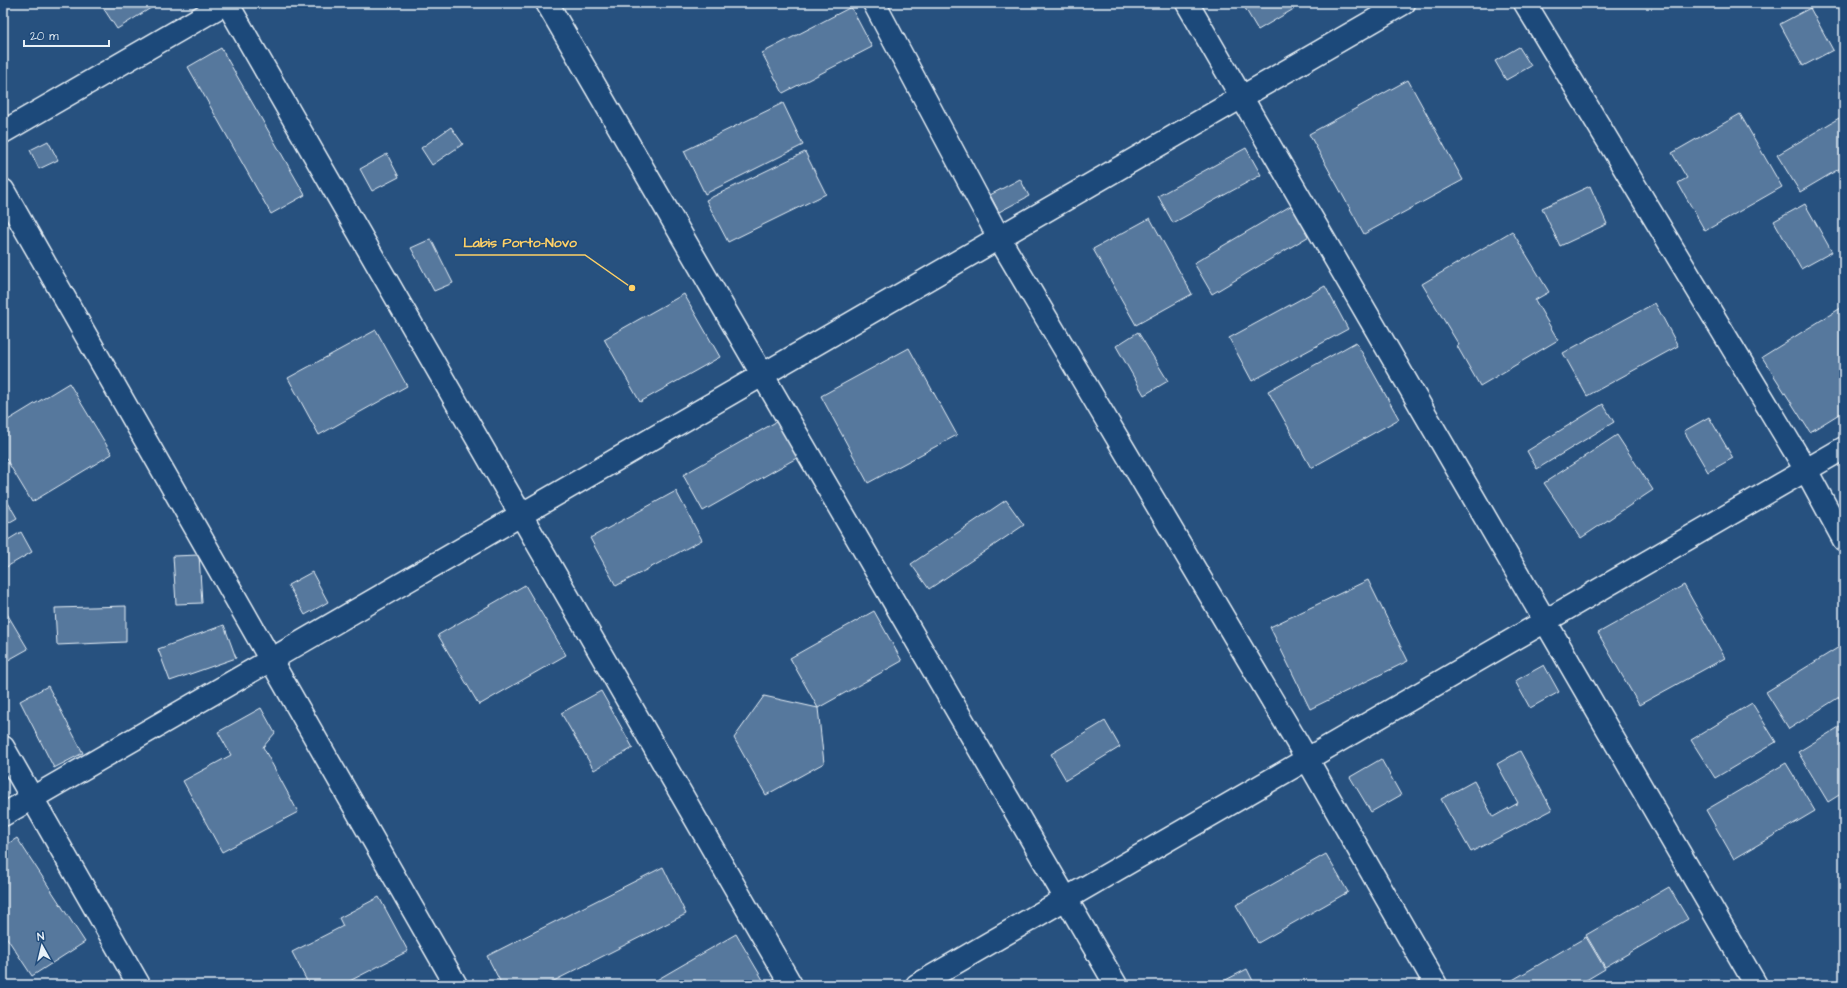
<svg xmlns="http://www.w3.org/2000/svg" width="1847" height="988" viewBox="0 0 1847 988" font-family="'Architects Daughter',sans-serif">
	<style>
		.building { fill: #57789d; stroke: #e8f1f8 }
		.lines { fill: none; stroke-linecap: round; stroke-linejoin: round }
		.minor-casing { stroke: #e8f1f8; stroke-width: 25 }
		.minor { stroke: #1f4a7a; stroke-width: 22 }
		.leader { fill: none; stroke: #ffd166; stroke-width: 1.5 }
		.callout-dot { fill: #ffd166; stroke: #1f4a7a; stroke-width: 1.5 }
		.callout-label { font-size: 14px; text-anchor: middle; font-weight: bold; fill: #ffd166; stroke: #1f4a7a; stroke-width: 3; stroke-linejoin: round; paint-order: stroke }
	</style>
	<rect width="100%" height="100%" fill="#27517f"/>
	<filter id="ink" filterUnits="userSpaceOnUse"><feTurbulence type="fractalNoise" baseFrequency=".025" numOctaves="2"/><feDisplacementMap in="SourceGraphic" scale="8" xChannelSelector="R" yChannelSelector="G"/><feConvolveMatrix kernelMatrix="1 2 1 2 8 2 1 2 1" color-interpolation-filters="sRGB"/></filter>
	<g filter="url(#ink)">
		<path class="building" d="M100 3H152L154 6 117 29Z
			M1242 3H1304L1258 30Z
			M851 7 872 47 783 93 762 53Z
			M1810 8 1833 50 1803 66 1780 24Z
			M1519 47 1531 66 1506 80 1495 61Z
			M221 48 305 195 271 214 188 67Z
			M1408 80 1463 180 1364 234 1309 134Z
			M783 103 803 145 705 194 684 151Z
			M1740 114 1782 187 1705 231 1678 183 1687 178 1672 153Z
			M1839 118 1844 126V166L1800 192 1777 155Z
			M451 127 463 144 432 165 421 148Z
			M48 141 58 160 39 169 30 150Z
			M1246 148 1261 175 1173 223 1158 196Z
			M805 152 826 194 728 242 706 200Z
			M387 154 399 177 372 191 360 169Z
			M1020 179 1029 196 999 212 990 195Z
			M1590 186 1607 224 1560 246 1542 208Z
			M1805 204 1832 252 1801 269 1774 221Z
			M1292 205 1311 235 1212 294 1194 263Z
			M1150 218 1192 294 1136 325 1093 249Z
			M1512 231 1549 292 1535 300 1558 340 1480 386 1457 346 1459 345 1422 284Z
			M431 239 453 283 434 291 411 248Z
			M1325 286 1348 329 1252 381 1229 338Z
			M684 294 720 357 640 402 604 339Z
			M1655 303 1678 346 1587 396 1563 353Z
			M1844 306V411L1810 432 1762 357Z
			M376 330 407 386 319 435 288 378Z
			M1138 332 1168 381 1144 395 1116 346Z
			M1356 342 1399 419 1311 468 1268 391Z
			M909 348 957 435 868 483 821 396Z
			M69 383 112 454 32 502 3 454V423Z
			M1603 404 1614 422 1537 469 1527 451Z
			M1709 417 1733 458 1708 472 1684 431Z
			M781 419 802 455 703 511 683 475Z
			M1617 435 1653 490 1581 538 1544 483Z
			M676 491 702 540 616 586 590 538Z
			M3 494 17 518 3 526Z
			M1006 500 1024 525 929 589 911 564Z
			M21 532 32 552 3 569V543Z
			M199 555 202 603 176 604 173 556Z
			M312 572 328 602 305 615 288 585Z
			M1368 580 1408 661 1310 709 1270 627Z
			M525 585 566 655 479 705 438 635Z
			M1684 585 1725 658 1639 705 1598 633Z
			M126 606V642L57 645 55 608Z
			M3 607 28 649 3 663Z
			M874 611 902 661 818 708 790 658Z
			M224 625 236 658 170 681 158 649Z
			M1844 644V694L1789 729 1766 692Z
			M1544 665 1559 692 1530 708 1515 681Z
			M48 686 83 753 54 768 20 701Z
			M601 691 633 748 594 770 561 713Z
			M764 696 818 708 824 763 766 795 734 738Z
			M1752 703 1776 742 1715 778 1691 740Z
			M261 708 275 733 263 747 298 812 222 852 183 781 231 755 218 732Z
			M1105 721 1120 747 1066 780 1051 754Z
			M1844 724V792L1828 802 1798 752Z
			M1520 751 1552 810 1471 852 1441 799 1474 781 1493 817 1518 803 1497 764Z
			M1381 759 1401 795 1371 812 1350 777Z
			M1786 763 1815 811 1734 859 1706 810Z
			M17 838 85 942 32 976 3 932V847Z
			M1326 854 1348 892 1258 943 1236 905Z
			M663 867 686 914 546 985H502L487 956Z
			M1669 887 1688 919 1605 967 1586 935Z
			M379 897 408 951 342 985H309L292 952 343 926 339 918Z
			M736 934 766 985H648Z
			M1586 937 1605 969 1578 985H1504Z
			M1247 969 1255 985H1216Z"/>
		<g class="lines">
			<g class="minor-casing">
				<path id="minor" d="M227 3 791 985
					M547 3 1116 985
					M874 3 999 238 1307 759 1436 985
					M1187 3 1756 985
					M1525 3 1806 470 1844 540
					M3 132 226 3
					M3 190 456 985
					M3 747 139 985
					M3 815 1404 3
					M917 985 1844 448"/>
			</g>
			<use href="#minor" class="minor"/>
		</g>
	</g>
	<path class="leader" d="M632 288L585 255H455"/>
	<circle class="callout-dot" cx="632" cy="288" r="4"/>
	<g class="callout-label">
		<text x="520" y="247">Labis Porto-Novo</text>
	</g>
	<rect width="1847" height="988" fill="none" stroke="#1f4a7a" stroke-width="16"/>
	<rect x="8" y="8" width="1831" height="972" fill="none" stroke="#e8f1f8" stroke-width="1.5" filter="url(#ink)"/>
	<g transform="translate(42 946) rotate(352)" stroke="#1f4a7a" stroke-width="3" paint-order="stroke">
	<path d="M0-3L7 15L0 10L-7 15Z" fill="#e8f1f8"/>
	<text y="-6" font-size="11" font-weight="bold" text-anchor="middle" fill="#e8f1f8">N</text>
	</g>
	<path d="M24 40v6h85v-6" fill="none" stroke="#e8f1f8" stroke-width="2"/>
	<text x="30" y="40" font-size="12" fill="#e8f1f8" stroke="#1f4a7a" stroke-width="3" paint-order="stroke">20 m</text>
</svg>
